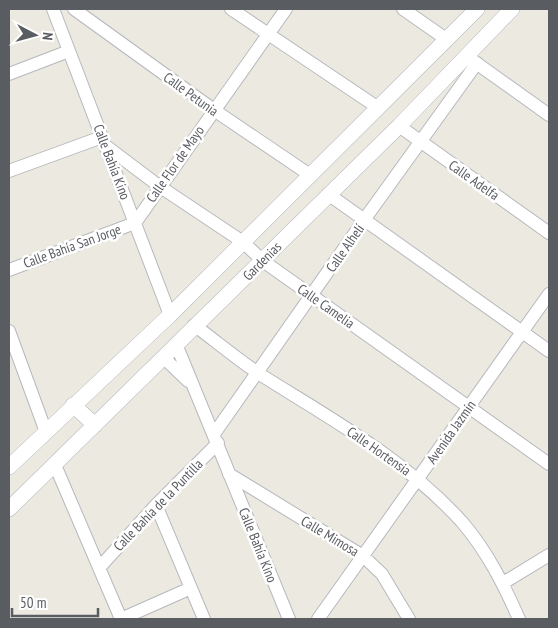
<svg xmlns="http://www.w3.org/2000/svg" width="558" height="628" viewBox="0 0 558 628" font-family="'PT Sans Narrow',sans-serif">
	<style>
		.lines { fill: none; stroke-linecap: round; stroke-linejoin: round }
		.minor-casing { stroke: #b6b8bd; stroke-width: 14 }
		.tertiary-casing { stroke: #b6b8bd; stroke-width: 16 }
		.minor { stroke: #fff; stroke-width: 12 }
		.tertiary { stroke: #fff; stroke-width: 15 }
		.labels { text-anchor: middle; dominant-baseline: central; stroke-width: 5; stroke-linejoin: round; paint-order: stroke }
		.street-label { font-size: 14px; fill: #595c61; stroke: #fff }
	</style>
	<rect width="100%" height="100%" fill="#eceae0"/>
	<g class="lines">
		<g class="minor-casing">
			<path id="minor" d="M53 9 170 315
				M74 9 214 110 310 175
				M231 9 377 107
				M403 9 446 39
				M472 60 549 115
				M9 74 69 51
				M399 126 549 233
				M106 146 159 186 243 242 263 261 549 464
				M9 171 102 137
				M328 194 549 351
				M9 270 135 223 286 9
				M194 325C217 342 238 360 261 375 331 419 406 460 462 522 487 551 504 585 519 619
				M9 331 46 432
				M176 344 289 619
				M163 357 188 381
				M214 434 364 220 477 63
				M55 465 121 619
				M229 474 363 556 382 574 409 619
				M156 505 204 619
				M99 568 156 505 218 443
				M503 583 549 555
				M121 619 191 588
				M318 619 549 294"/>
		</g>
		<g class="tertiary-casing">
			<path id="tertiary" d="M73 405 95 425
				M9 467 170 315 477 9
				M9 509 399 126 512 9"/>
		</g>
		<use href="#minor" class="minor"/>
		<use href="#tertiary" class="tertiary"/>
	</g>
	<g class="labels">
		<g class="street-label">
			<text transform="translate(191 94) rotate(36)">Calle Petunia</text>
			<text transform="translate(112 162) rotate(69)">Calle Bahía Kino</text>
			<text transform="translate(175 164) rotate(-55)">Calle Flor de Mayo</text>
			<text transform="translate(474 180) rotate(35)">Calle Adelfa</text>
			<text transform="translate(72 246) rotate(-20)">Calle Bahía San Jorge</text>
			<text transform="translate(345 248) rotate(-55)">Calle Alhelí</text>
			<text transform="translate(262 261) rotate(-45)">Gardenias</text>
			<text transform="translate(326 306) rotate(35)">Calle Camelia</text>
			<text transform="translate(451 432) rotate(-55)">Avenida Jazmín</text>
			<text transform="translate(379 451) rotate(35)">Calle Hortensia</text>
			<text transform="translate(158 505) rotate(-46)">Calle Bahía de la Puntilla</text>
			<text transform="translate(330 536) rotate(31)">Calle Mimosa</text>
			<text transform="translate(258 545) rotate(68)">Calle Bahía Kino</text>
		</g>
	</g>
	<rect width="558" height="628" fill="none" stroke="#595c61" stroke-width="20"/>
	<g transform="translate(35 35) rotate(96)" stroke="#ffffff" stroke-width="4" paint-order="stroke">
	<path d="M0-4L9 19L0 12L-9 19Z" fill="#595c61"/>
	<text y="-8" font-size="14" font-weight="bold" text-anchor="middle" fill="#595c61">N</text>
	</g>
	<path d="M12 608v8h86v-8" fill="none" stroke="#595c61" stroke-width="2.5"/>
	<text x="20" y="608" font-size="15" fill="#595c61" stroke="#ffffff" stroke-width="4" paint-order="stroke">50 m</text>
</svg>
